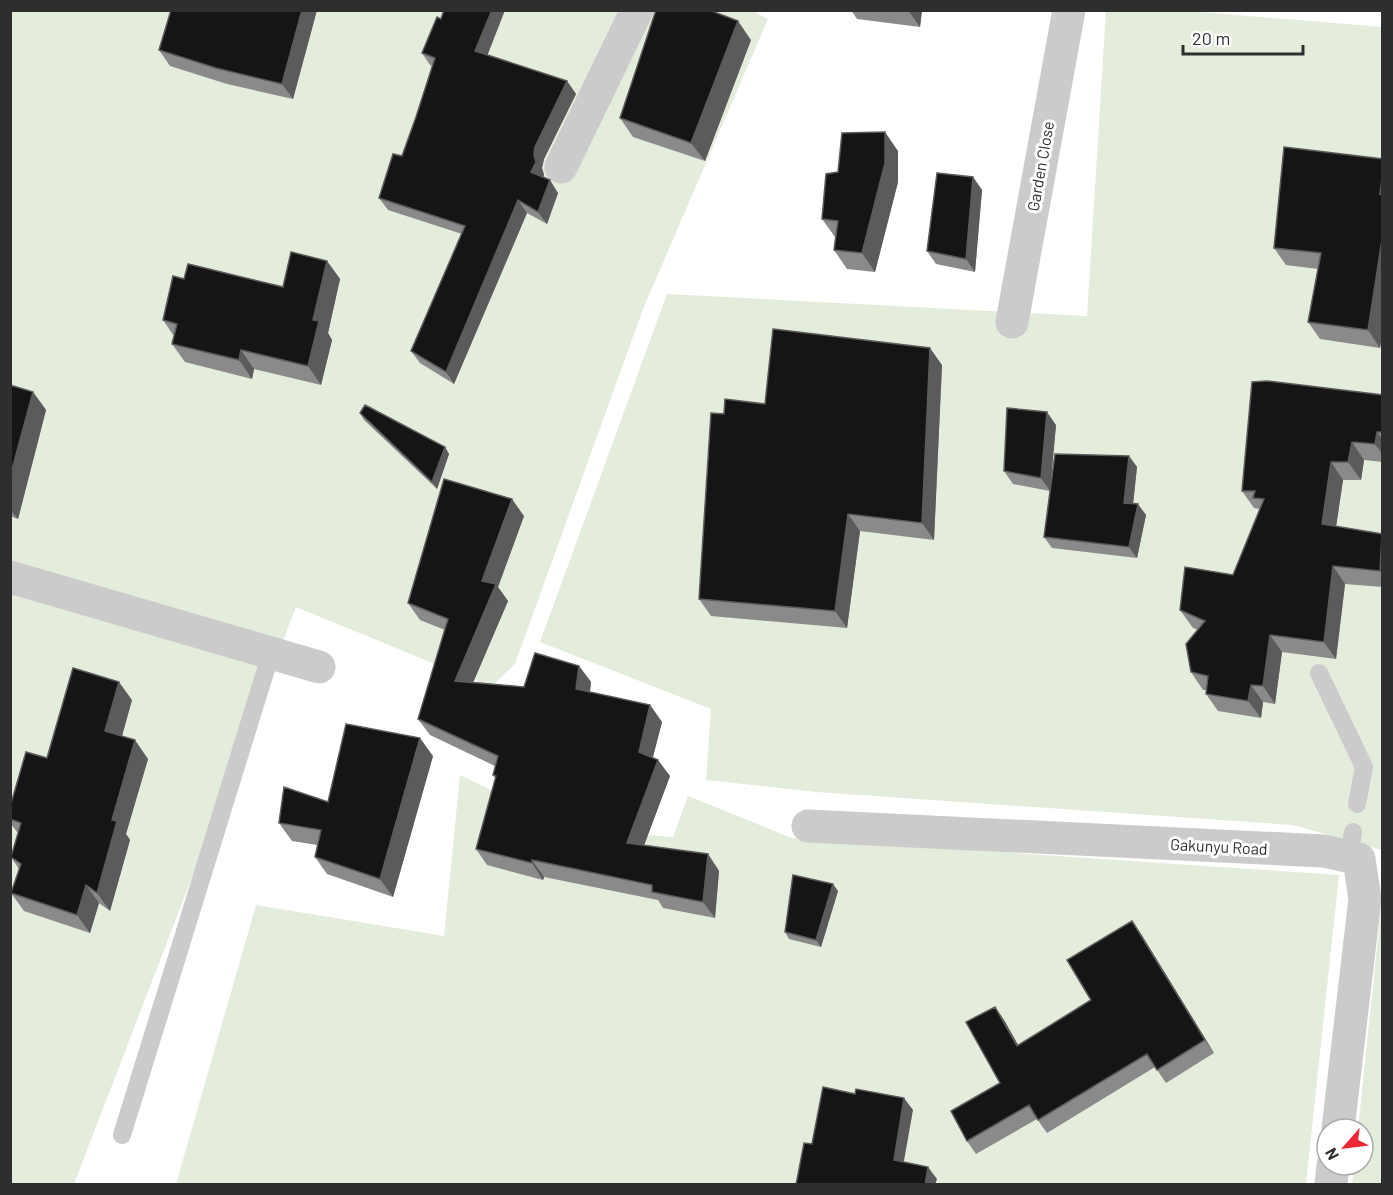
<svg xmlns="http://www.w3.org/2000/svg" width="1393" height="1195" viewBox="0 0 1393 1195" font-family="Barlow,sans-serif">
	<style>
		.garden { fill: #e4ecdb }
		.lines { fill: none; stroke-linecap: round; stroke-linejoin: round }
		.lane { stroke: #cbcbcb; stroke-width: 18 }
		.street { stroke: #cbcbcb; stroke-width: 33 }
		.wall { fill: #8a8a8a }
		.shaded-wall { fill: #5b5b5b }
		.building { fill: #151515; stroke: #5b5b5b; stroke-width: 1.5 }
		.labels { text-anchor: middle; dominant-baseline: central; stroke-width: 6; stroke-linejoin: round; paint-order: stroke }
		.street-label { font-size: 16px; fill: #2e2e2e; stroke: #fff }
	</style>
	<rect width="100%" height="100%" fill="#fff"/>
	<path class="garden" d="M751 10 768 19 643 309 515 664 491 687 296 607 74 1184H11L10 11Z
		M1106 11H1189L1382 27V850L1293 825 817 792 706 780 711 709 540 642 667 294 1087 316Z
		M460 775 571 829 673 837 688 796 792 838 1339 875 1306 1184H176L256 905 444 936Z
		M1382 899V1184H1352L1354 1165H1363V1129H1358Z"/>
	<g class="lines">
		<path class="lane" d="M1319 673 1364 767 1357 804
			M1349 857 1353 832
			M122 1135 271 653"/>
		<path class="street" d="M561 167 637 10
			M1012 322 1069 10
			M10 577 319 667
			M808 826 1324 851 1359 859 1365 899 1338 1129
			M1331 1184 1333 1165"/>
	</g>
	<path class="wall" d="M171 10H317L293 99 227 84 170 66 159 50Z
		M505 10 487 55 567 81 576 94 544 159 542 168 544 175 543 177 558 193 547 224 527 213 454 384 420 363 411 351 462 234 388 210 379 198 402 156 416 117 432 66 430 65 422 53 441 19Z
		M851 10H922L920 27 857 19Z
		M751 40 705 161 633 137 620 118Z
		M898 151V182L875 272 847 269 834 250 835 237 822 219 838 172Z
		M1383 159V331L1380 348 1320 339 1308 322 1318 269 1286 265 1274 248Z
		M973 177 982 190 975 272 936 264 927 251Z
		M327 261 340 279 328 333 332 340 321 385 254 369 252 379 185 362 172 344 174 336 163 320 184 279 283 287Z
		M942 365 934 540 860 531 847 628 711 616 699 599 724 414Z
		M10 385 33 392 46 410 18 519 10 516Z
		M1383 395V462L1364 460 1361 480H1343L1336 526 1383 534V587L1345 584 1336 659 1282 652 1275 704 1263 702 1261 718 1218 711 1206 694V690H1203L1191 672 1198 630 1193 628 1180 610 1233 575 1260 509 1254 508 1242 491Z
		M360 413 445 447 449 454 437 489 364 420Z
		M1056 425 1050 491 1013 484 1004 471Z
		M1129 456 1137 467 1133 504 1146 515 1137 558 1052 548 1044 537Z
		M524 516 498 587 508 601 473 682 524 687 579 666 591 682 590 692 650 705 662 722 653 757 670 776 644 845 708 854 719 871 715 918 663 908 658 900 544 877 543 880 487 865 476 849 496 779 493 775 495 766 430 735 418 719 445 630 420 620 408 603Z
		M132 700 122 736 148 759 126 834 130 840 110 911 99 903 90 933 24 911 11 893 19 869 11 857 18 833 10 823V807L47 758Z
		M433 756 393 897 327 874 315 857 317 845 292 841 279 823Z
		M838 891 821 947 789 939 785 932Z
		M1141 934 1214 1053 1166 1083 1155 1067 1047 1133 1037 1119 976 1154 967 1141 1000 1083 995 1007 1004 1020 1018 1045 1091 1000Z"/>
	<path class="shaded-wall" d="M302 10H317L293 99 282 84Z
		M492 10H505L484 64 475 51Z
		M908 10H922L920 27Z
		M738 21 751 40 705 161 691 143Z
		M567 81 576 94 544 159 542 168 544 175 540 184 531 172 535 147Z
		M885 132 898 151V182L875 272 862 253Z
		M1383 170V198L1380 194Z
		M973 177 982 190 975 272 966 259Z
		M550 180 558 193 547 224 538 212Z
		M518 200 527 213 454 384 446 372Z
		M1382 233 1383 331 1380 348 1368 330Z
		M327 261 340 279 328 333 332 340 321 385 308 366 313 320Z
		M930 348 942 365 934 540 922 523Z
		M241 350 254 369 252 379 239 360Z
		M33 392 46 410 18 519 10 509V477Z
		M1047 412 1056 425 1050 491 1041 478Z
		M1377 432 1383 440V455L1375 444Z
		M1352 442 1364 460 1361 480 1348 462Z
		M445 447 449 454 437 489 432 482Z
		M1129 456 1137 467 1132 514 1124 503Z
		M1331 462 1343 480 1334 541 1322 524Z
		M512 499 524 516 498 587 508 601 467 697 455 681 482 581Z
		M1138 504 1146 515 1137 558 1129 547Z
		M848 514 860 531 847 628 835 611Z
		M1383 534V574L1380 571Z
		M1333 566 1345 584 1336 659 1324 642Z
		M1270 635 1282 652 1275 704 1263 686Z
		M579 666 591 682 588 706 576 689Z
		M119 682 132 700 118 750 105 731Z
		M1251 685 1263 702 1261 718 1248 701Z
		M650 705 662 722 650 768 639 752Z
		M420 738 433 756 393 897 380 879Z
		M135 740 148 759 126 834 130 840 110 911 97 893 112 820Z
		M658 760 670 776 639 859 627 843Z
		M708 854 719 871 715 918 703 902Z
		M532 860 544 877 543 880 532 863Z
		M833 884 838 891 821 947 816 940Z
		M86 885 99 903 90 933 77 915Z
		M1132 921 1141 934 1214 1053 1205 1040Z
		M995 1007 1004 1020 1026 1059 1017 1046Z
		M904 1098 913 1110 902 1172 894 1160Z
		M928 1167 937 1179 935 1185H925Z"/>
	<path class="building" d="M171 10H302L282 84 216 68 159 50Z
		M444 10H492L475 51 567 81 535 147 534 155 536 162 531 172 550 180 538 212 518 200 446 372 411 351 465 226 379 198 393 154 402 156 416 117 435 58 422 53 437 17 441 19Z
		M656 10H709L738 21 691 143 620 118Z
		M885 132V163L862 253 834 250 838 221 822 219 826 174 838 172 842 133Z
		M1284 147 1383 159V170L1380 194 1383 193V233L1368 330 1308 322 1321 253 1274 248Z
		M937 173 973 177 966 259 927 251Z
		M291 252 327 261 313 320 319 321 308 366 241 350 239 360 172 344 177 324 163 320 173 276 184 279 188 264 283 287Z
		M773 329 930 348 922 523 848 514 835 611 699 599 711 413 724 414 725 399 765 404Z
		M1267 381 1383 395V432H1377L1375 444 1352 442 1348 462H1331L1322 524 1382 534 1380 571 1333 566 1324 642 1270 635 1263 686 1251 685 1248 701 1206 694 1208 676 1191 672 1186 644 1205 621 1180 610 1185 567 1233 575 1264 499 1253 498 1255 491H1242L1252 382Z
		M10 385 33 392 10 477Z
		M365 405 445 447 432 482 360 413Z
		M1007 408 1047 412 1041 478 1004 471Z
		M1055 454 1129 456 1124 503 1138 504 1129 547 1044 537Z
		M444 479 512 499 482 581 496 584 455 681 524 687 535 653 579 666 576 689 650 705 639 752 658 760 627 843 708 854 703 902 652 892V885L532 860V863L476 849 496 776 493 775 498 756 418 719 448 619 408 603Z
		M73 668 119 682 105 731 135 740 112 820 117 821 97 893 86 885 77 915 11 893 21 864 11 857 21 823 10 819V807L26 752 47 758Z
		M346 724 420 738 380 879 315 857 321 830 279 823 284 787 328 802Z
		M793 875 833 884 816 940 785 932Z
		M1132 921 1205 1040 1157 1070 1147 1054 1038 1120 1029 1105 967 1141 951 1111 1000 1083 966 1022 995 1007 1017 1046 1091 1000 1067 960Z
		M823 1087 855 1094 856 1089 904 1098 894 1160 928 1167 925 1185H796L804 1143 812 1144Z"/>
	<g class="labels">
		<g class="street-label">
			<text transform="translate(1040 166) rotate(-80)">Garden Close</text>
			<text transform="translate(1219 846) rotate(3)">Gakunyu Road</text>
		</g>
	</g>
	<rect width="1393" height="1195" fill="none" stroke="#2e2e2e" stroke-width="24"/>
	<g transform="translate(1345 1147) rotate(242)"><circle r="28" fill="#ffffff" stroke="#ababab" stroke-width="1.5"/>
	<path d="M0-4.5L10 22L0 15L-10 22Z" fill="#ee2736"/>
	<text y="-9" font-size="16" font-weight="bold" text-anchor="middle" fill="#2e2e2e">N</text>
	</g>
	<path d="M1183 45v9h120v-9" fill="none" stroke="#2e2e2e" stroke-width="3"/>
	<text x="1192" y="45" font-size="18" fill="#2e2e2e" stroke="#ffffff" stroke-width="4.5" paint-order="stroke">20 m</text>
</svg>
